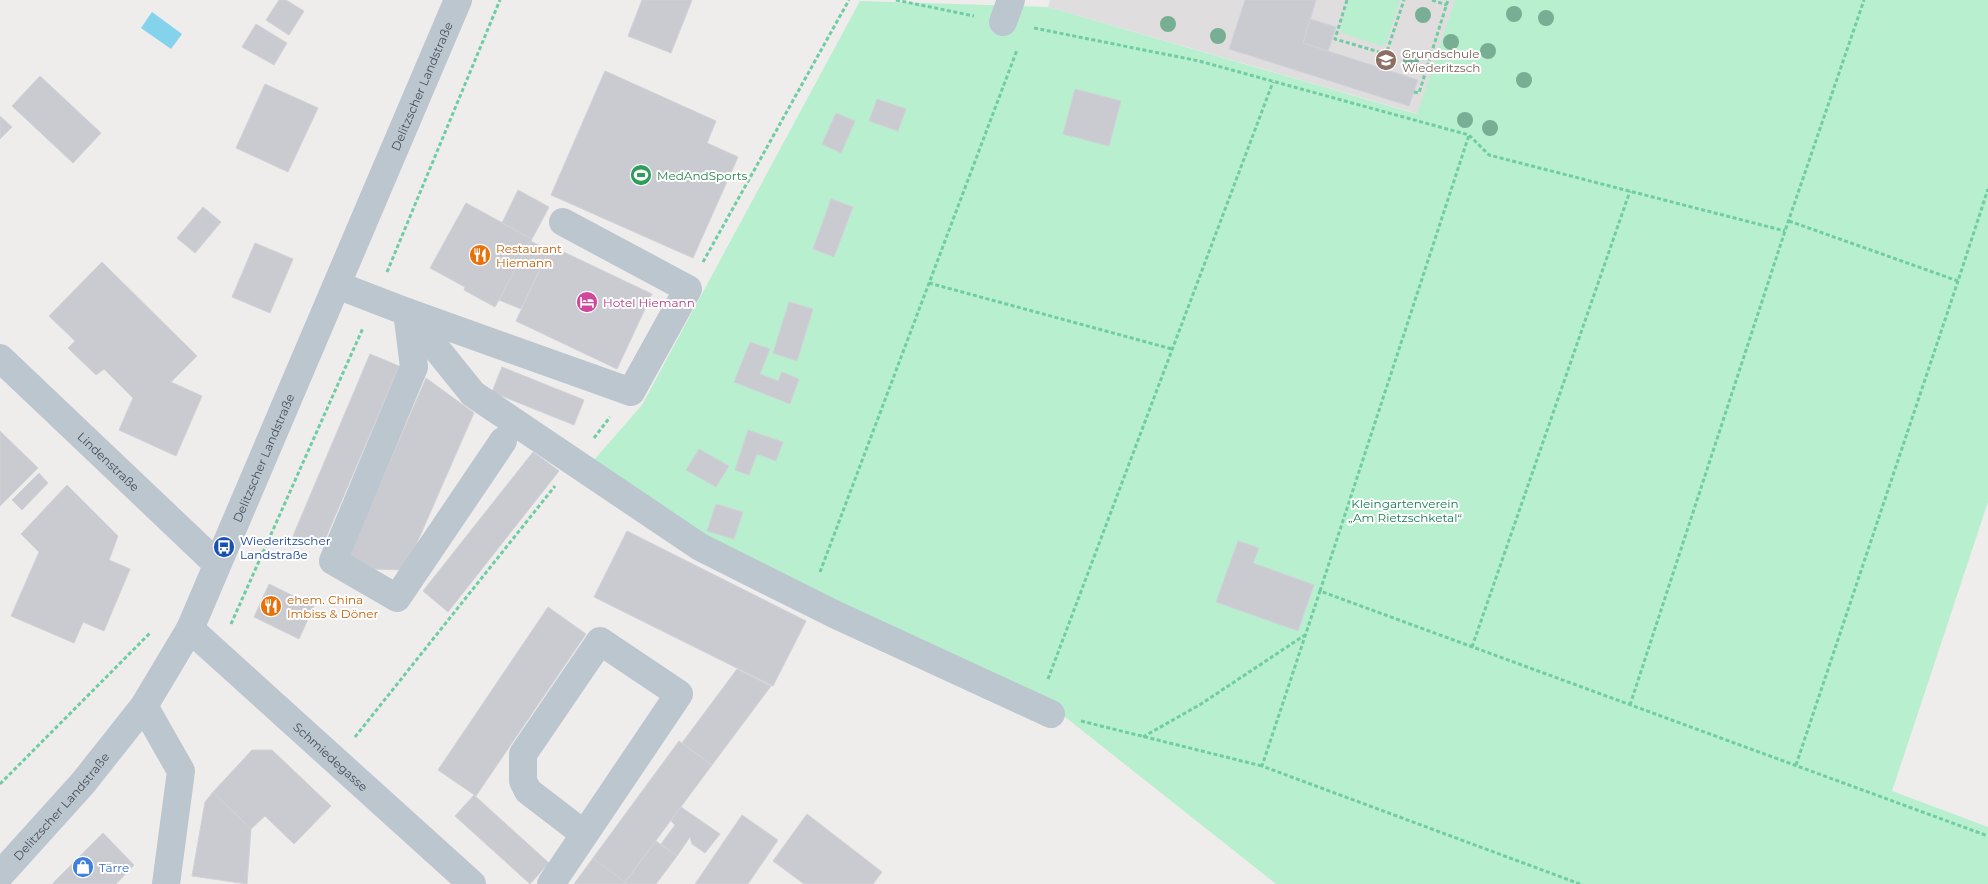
<svg xmlns="http://www.w3.org/2000/svg" width="1988" height="884" viewBox="0 0 1988 884" font-family="Montserrat,sans-serif">
	<style>
		.education { fill: #e0ddde }
		.green { fill: #b8efcf }
		.water { fill: #84d3ed }
		.building { fill: #c9cbd1; stroke: #d0d2d8 }
		.lines { fill: none; stroke-linecap: round; stroke-linejoin: round }
		.path { stroke: #6fcda3; stroke-width: 3; stroke-dasharray: 4 2.5; stroke-linecap: butt }
		.minor { stroke: #bcc6cf; stroke-width: 28 }
		.tree { fill: #77ae94 }
		.labels { text-anchor: middle; dominant-baseline: central; stroke-width: 4; stroke-linejoin: round; paint-order: stroke }
		.education-label { font-size: 12px; fill: #785e54; stroke: #fff; text-anchor: start }
		.street-label { font-size: 12px; fill: #444f5a; stroke: #fff }
		.leisure-label { font-size: 12px; fill: #27864d; stroke: #fff; text-anchor: start }
		.food-label { font-size: 12px; fill: #c56008; stroke: #fff; text-anchor: start }
		.hotel-label { font-size: 12px; fill: #b23c85; stroke: #fff; text-anchor: start }
		.park-label { font-size: 12px; fill: #147c4c; stroke: #fff }
		.transit-label { font-size: 12px; fill: #164399; stroke: #fff; text-anchor: start }
		.shop-label { font-size: 12px; fill: #366cbe; stroke: #fff; text-anchor: start }
	</style>
	<rect width="100%" height="100%" fill="#efecec"/>
	<path class="education" d="M1050 0H1559L1478 131 1048 7Z"/>
	<path class="green" d="M1349 0H1400L1386 43 1381 46 1342 33 1340 29Z
		M1455 0H1988V502L1892 791 1988 827V884H1276L1045 701 792 585 587 468 642 405 860 1 1048 7 1417 114Z"/>
	<path class="water" d="M152 12 182 34 171 49 141 28Z"/>
	<path class="building" d="M279 0H286L304 11 289 35 266 20Z
		M642 0H692L671 53 628 36Z
		M1245 0H1316L1303 43 1418 80 1409 106 1229 49Z
		M1310 19 1336 27 1328 51 1303 43Z
		M256 24 287 43 274 65 242 47Z
		M605 71 716 121 707 143 738 157 693 258 551 195Z
		M40 76 101 133 73 163 12 106Z
		M265 84 318 108 288 172 236 148Z
		M1075 89 1121 101 1109 146 1063 134Z
		M877 99 906 109 898 131 869 121Z
		M836 113 855 121 841 153 822 144Z
		M0 116 12 127 0 139Z
		M518 190 549 207 532 239 502 223Z
		M831 199 853 207 834 257 813 249Z
		M466 203 532 239 495 307 464 290 465 287 430 268Z
		M203 207 221 222 195 253 177 238Z
		M530 241 549 250 521 309 499 300Z
		M255 243 293 259 270 313 232 297Z
		M551 246 652 294 617 369 516 321Z
		M102 262 197 356 171 382 202 396 176 456 119 430 133 398 104 369 96 375 68 348 75 341 49 316Z
		M789 302 813 309 797 361 773 353Z
		M750 342 770 349 760 374 778 381 782 372 799 379 790 404 734 382Z
		M370 354 399 366 322 547 293 536Z
		M502 367 584 400 574 425 492 392Z
		M426 378 474 413 405 570 374 569 349 556Z
		M748 430 783 442 776 461 757 454 749 475 735 470Z
		M0 431 38 468 0 506Z
		M699 449 729 466 716 487 686 470Z
		M533 452 559 471 448 612 423 591Z
		M39 473 48 483 22 510 12 500Z
		M67 485 118 536 109 560 130 569 104 631 83 622 74 643 11 616 39 552 21 534Z
		M716 504 743 512 734 539 707 531Z
		M627 531 806 621 773 686 594 597Z
		M1238 541 1259 548 1253 563 1314 585 1298 631 1216 602Z
		M269 584 314 606 299 639 254 617Z
		M548 607 586 634 476 796 438 770Z
		M737 669 771 686 712 765 682 743Z
		M679 741 712 765 625 882 593 858Z
		M252 750H272L331 806 294 844 265 816 251 829 213 792Z
		M213 792 251 829 247 884 192 876 205 802Z
		M474 795 549 863 530 884 455 816Z
		M681 807 720 834 705 853 692 844 690 837 677 856 661 844 675 825 671 821Z
		M807 814 882 872 873 884H804L773 861Z
		M742 815 778 840 748 884H695Z
		M103 833 134 865 116 884H52Z
		M656 841 677 856 656 884H624Z
		M593 858 625 882 624 884H574Z"/>
	<g class="lines">
		<path class="path" d="M896 0 974 16
			M1347 0 1335 39 1386 54 1404 0
			M1432 0 1447 5
			M1034 28 1199 61 1469 135 1489 155 1785 231
			M1414 92 1419 93 1448 0
			M1789 221 1958 281 1988 189
			M703 262 849 0
			M387 272 500 0
			M929 283 1172 349
			M594 438 610 417
			M820 572 1017 50
			M1320 591 1469 135
			M231 624 363 328
			M1472 647 1630 191
			M1048 679 1273 82
			M1630 705 1785 231 1864 0
			M1081 721 1262 766
			M355 737 555 486
			M1143 737 1201 704 1305 635
			M1796 765 1958 281
			M0 784 151 632
			M1580 884 1262 766 1320 591 1988 836"/>
		<g class="minor">
			<path d="M1003 22 1011 0"/>
			<path d="M337 285 407 312 473 394 700 547 834 614 1051 714"/>
			<path id="s1" d="M0 358 217 564"/>
			<path d="M503 441 397 598 333 561 414 367 407 312 631 392 688 289 563 222"/>
			<path id="s2" d="M190 629 472 884"/>
			<path d="M144 706 181 771 166 884"/>
			<path id="s3" d="M0 875 83 783 144 706 190 629 458 0"/>
			<path d="M551 884 679 694 600 641 523 754V781L528 791 584 834"/>
		</g>
	</g>
	<g class="tree">
		<circle cx="1514" cy="14" r="8"/>
		<circle cx="1423" cy="15" r="8"/>
		<circle cx="1546" cy="18" r="8"/>
		<circle cx="1168" cy="24" r="8"/>
		<circle cx="1218" cy="36" r="8"/>
		<circle cx="1451" cy="42" r="8"/>
		<circle cx="1488" cy="51" r="8"/>
		<circle cx="1411" cy="60" r="8"/>
		<circle cx="1524" cy="80" r="8"/>
		<circle cx="1465" cy="120" r="8"/>
		<circle cx="1490" cy="128" r="8"/>
	</g>
	<defs>
		<g id="school-disc" transform="scale(1.125)"><circle r="9.5" fill="#8d6e63" stroke="#fff"/><path d="M0-5L7-2L0 1L-7-2ZM-4 1L0 2.5L4 1V4Q0 6-4 4Z" fill="#fff"/></g>
		<g id="stadium-disc" transform="scale(1.125)"><circle r="9.5" fill="#2e9e5b" stroke="#fff"/><path d="M0-5a6.5 5 0 1 0 0 10a6.5 5 0 1 0 0-10ZM-3.5-1.8h7v3.6h-7Z" fill="#fff"/></g>
		<g id="restaurant-disc" transform="scale(1.125)"><circle r="9.5" fill="#e8710a" stroke="#fff"/><path d="M-5-6h1v4h1v-4h1v4h1v-4h1v5L-1.5 .5V6h-2V.5L-5-1ZM5-6V6H3V1.5H1.5Q1.5-4 5-6Z" fill="#fff"/></g>
		<g id="hotel-disc" transform="scale(1.125)"><circle r="9.5" fill="#d1479c" stroke="#fff"/><path d="M-6-4.5h1.5V1H6V5H4.5V3h-9V5H-6ZM-4 0a1.8 1.8 0 1 1 3.6 0ZM.5 0V-2.5h3Q6-2.5 6 0Z" fill="#fff"/></g>
		<g id="bus-disc" transform="scale(1.125)"><circle r="9.5" fill="#1a4fb4" stroke="#fff"/><path d="M-5-6H5V4H4V6H2V4H-2V6H-4V4H-5ZM-3.5-4V0h7V-4ZM-3.5 1.2v1.5H-2V1.2ZM2 1.2v1.5H3.5V1.2Z" fill="#fff"/></g>
		<g id="shop-disc" transform="scale(1.125)"><circle r="9.5" fill="#3f7fe0" stroke="#fff"/><path d="M-5-2.5h2.3a2.7 3.5 0 0 1 5.4 0H5L5.5 6h-11ZM-1.5-2.5h3a1.5 2.3 0 0 0-3 0Z" fill="#fff"/></g>
	</defs>
	<g fill-rule="evenodd">
		<use href="#school-disc" x="1386" y="60"/>
		<use href="#stadium-disc" x="641" y="175"/>
		<use href="#restaurant-disc" x="480" y="255"/>
		<use href="#hotel-disc" x="587" y="302"/>
		<use href="#bus-disc" x="224" y="547"/>
		<use href="#restaurant-disc" x="271" y="606"/>
		<use href="#shop-disc" x="83" y="867"/>
	</g>
	<g class="labels">
		<g class="education-label">
			<text x="1402" y="53">Grundschule<tspan x="1402" dy="14">Wiederitzsch</tspan></text>
		</g>
		<g class="street-label">
			<text stroke="none"><textPath href="#s3" startOffset="902">Delitzscher Landstraße</textPath></text>
			<text stroke="none"><textPath href="#s3" startOffset="498">Delitzscher Landstraße</textPath></text>
			<text stroke="none"><textPath href="#s1" startOffset="150">Lindenstraße</textPath></text>
			<text stroke="none"><textPath href="#s2" startOffset="190">Schmiedegasse</textPath></text>
			<text stroke="none"><textPath href="#s3" startOffset="92">Delitzscher Landstraße</textPath></text>
		</g>
		<g class="leisure-label">
			<text x="657" y="175">MedAndSports</text>
		</g>
		<g class="food-label">
			<text x="496" y="248">Restaurant<tspan x="496" dy="14">Hiemann</tspan></text>
			<text x="287" y="599">ehem. China<tspan x="287" dy="14">Imbiss &amp; Döner</tspan></text>
		</g>
		<g class="hotel-label">
			<text x="603" y="302">Hotel Hiemann</text>
		</g>
		<g class="park-label">
			<text x="1405" y="503">Kleingartenverein<tspan x="1405" dy="14">„Am Rietzschketal“</tspan></text>
		</g>
		<g class="transit-label">
			<text x="240" y="540">Wiederitzscher<tspan x="240" dy="14">Landstraße</tspan></text>
		</g>
		<g class="shop-label">
			<text x="99" y="867">Tärre</text>
		</g>
	</g>
</svg>
